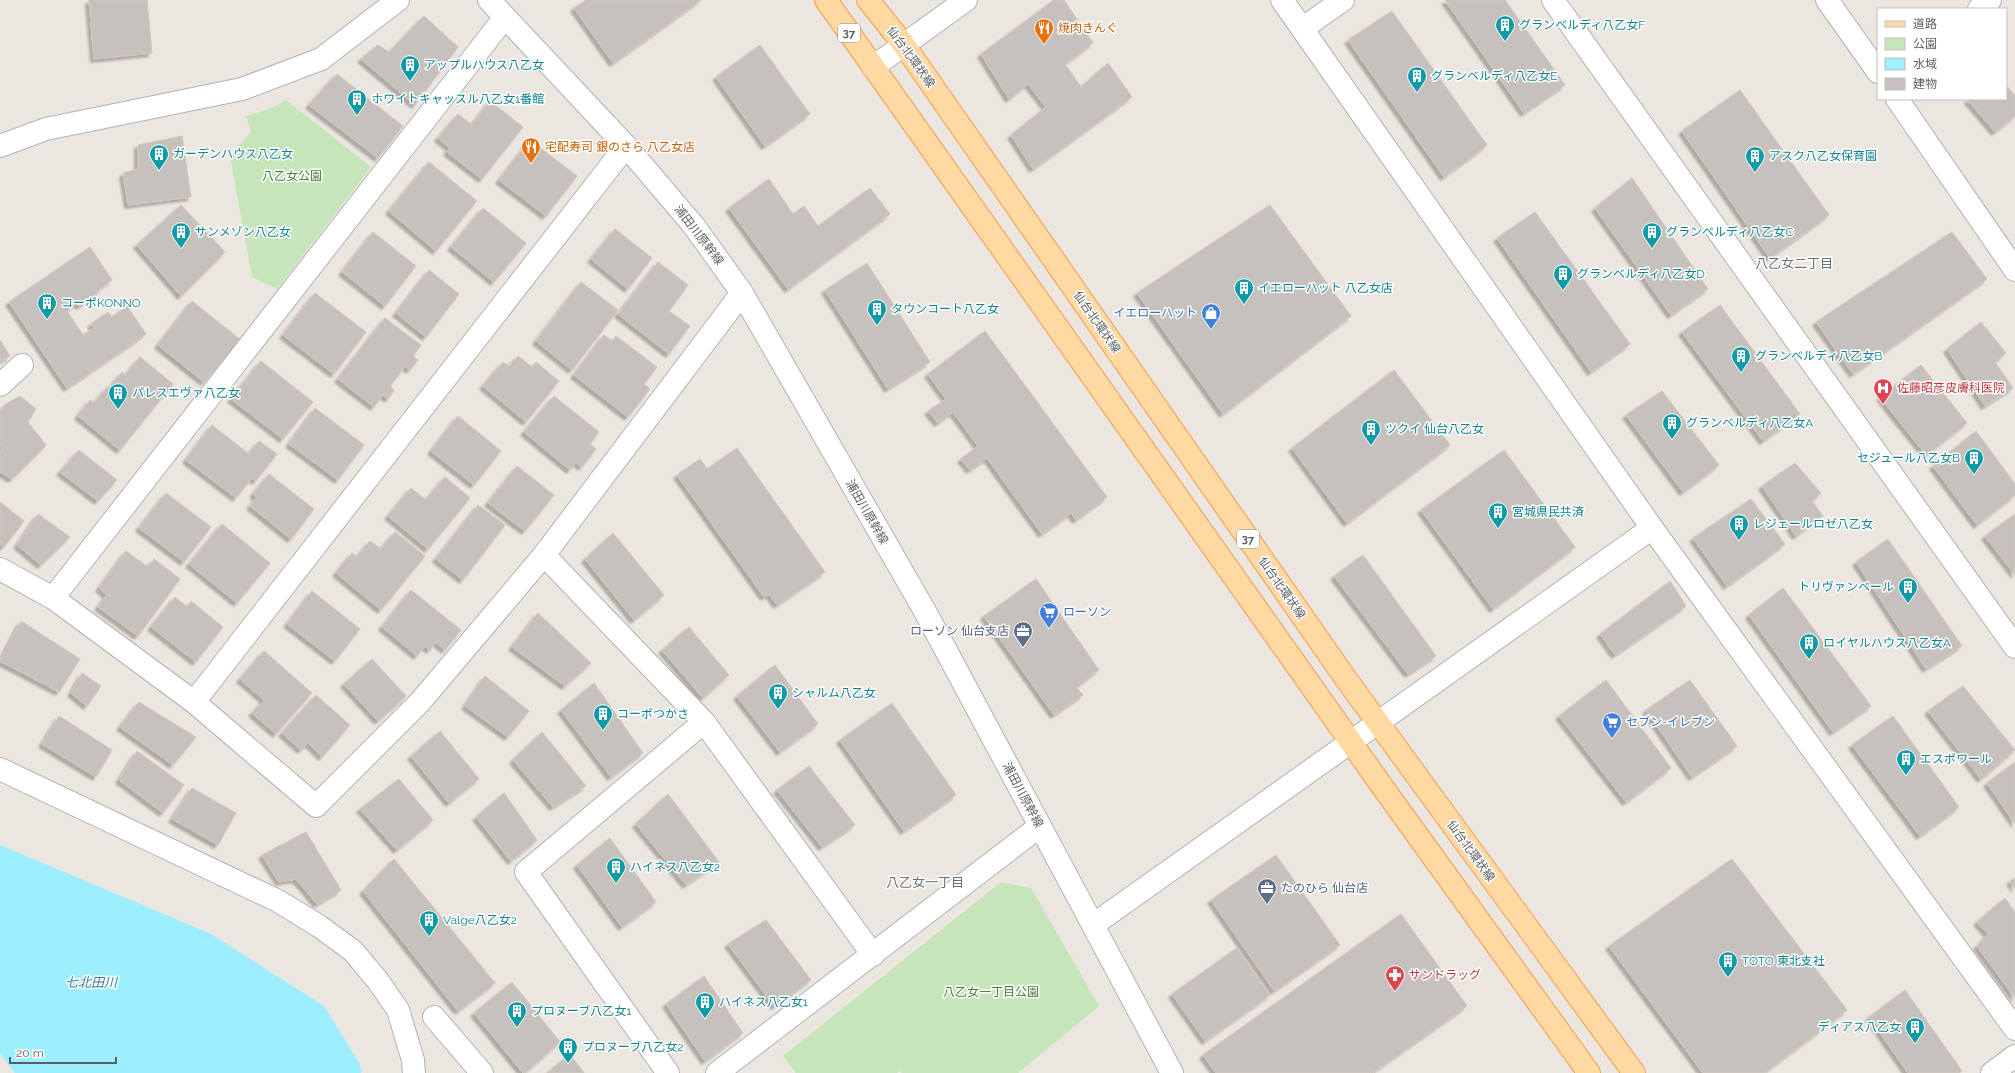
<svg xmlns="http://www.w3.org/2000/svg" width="2015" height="1073" viewBox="0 0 2015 1073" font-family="Raleway,'Noto Sans JP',sans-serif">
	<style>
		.green { fill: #c6e5bb }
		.water { fill: #9deeff }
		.building { fill: #c7c1bd; stroke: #d1c6be; filter: url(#shadow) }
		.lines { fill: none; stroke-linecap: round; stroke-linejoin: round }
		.minor-casing { stroke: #aeb3b6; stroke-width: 24 }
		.major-casing { stroke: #f49c51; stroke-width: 24 }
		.minor { stroke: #fff; stroke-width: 22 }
		.major { stroke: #ffd8a2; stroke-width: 22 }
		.labels { text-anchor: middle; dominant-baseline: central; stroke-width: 3; stroke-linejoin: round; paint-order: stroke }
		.shield { fill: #fff; stroke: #8b8f90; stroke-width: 1 }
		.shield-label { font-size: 11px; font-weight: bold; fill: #595f61 }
		.culture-label { font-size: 12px; fill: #0d838f; stroke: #fff; text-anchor: start }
		.food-label { font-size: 12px; fill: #c56008; stroke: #fff; text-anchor: start }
		.street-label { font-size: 12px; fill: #595f61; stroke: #fff }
		.park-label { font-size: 12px; fill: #418031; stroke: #fff }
		.shop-label { font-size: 12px; fill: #366cbe; stroke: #fff; text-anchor: start }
		.health-label { font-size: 12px; fill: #be3a42; stroke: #fff; text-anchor: start }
		.service-label { font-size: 12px; fill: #4e5e75; stroke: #fff; text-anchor: end }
		.neighbourhood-label { font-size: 13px; fill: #6a7173; stroke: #fff }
		.water-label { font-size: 13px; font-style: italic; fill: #337e97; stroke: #fff }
	</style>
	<defs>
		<filter id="shadow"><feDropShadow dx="-3.5" dy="3.5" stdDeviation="1" flood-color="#0004"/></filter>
	</defs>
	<rect width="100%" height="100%" fill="#ece6e0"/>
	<path class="green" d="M286 100 371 167 277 289 252 277 230 156 251 132 246 116 272 108Z
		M1001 882 1031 888 1099 1006 1018 1073H902L900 1071 897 1073H796L783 1056Z"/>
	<path class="water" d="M0 845 211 934 324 1006 360 1064 361 1073H15L0 1054Z"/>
	<path class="building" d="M89 0H147L152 53 94 59Z
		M586 0H701L613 63 574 8Z
		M1054 0H1064L1093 43 1065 64 1081 87 1108 63 1132 97 1033 169 1011 135 1046 107 1028 84 1009 99 981 54Z
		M1445 0H1505L1565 85 1524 113Z
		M1392 11 1487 145 1444 177 1348 40Z
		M424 16 458 47 415 105 361 59 378 45 389 52Z
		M760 45 810 114 765 146 716 77Z
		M337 74 403 126 378 158 309 105Z
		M2006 85 2015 96V116L1995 132 1967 99H2006Z
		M1740 90 1829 215 1770 258 1682 131Z
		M490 101 523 127 482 179 447 152 450 148 438 138 458 114 472 125Z
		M182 136 191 197 128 205 123 173 138 169V145Z
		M530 140 577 176 546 216 499 180Z
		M429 162 477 201 436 251 389 211Z
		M1632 178 1708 289 1671 315 1595 208Z
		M769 179 793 214 804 206 818 226 870 188 890 214 788 289 729 208Z
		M181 205 225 252 181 296 137 245Z
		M1270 205 1351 316 1223 414 1137 293Z
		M483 208 526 243 494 282 451 247Z
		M1535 212 1630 344 1591 372 1497 238Z
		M615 229 652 258 628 289 591 259Z
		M373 232 416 266 385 306 342 272Z
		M1952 232 1987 279 1853 374 1816 322Z
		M90 247 112 280 96 291 98 294 79 306 77 303 67 311 83 335 94 328 91 324 108 312 112 317 127 306 146 334 67 388 9 302Z
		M658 262 688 285 669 311 690 326 669 354 618 314Z
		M867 263 930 362 888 389 825 290Z
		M429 270 459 294 426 337 396 313Z
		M581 282 618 310 572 370 536 341Z
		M315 293 366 332 334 374 283 335Z
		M192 301 241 340 204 382 158 345Z
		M1720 305 1800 414 1763 441 1682 332Z
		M385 318 421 345 413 356 418 360 410 370 405 366 390 386 394 390 388 399 383 395 374 407 338 379Z
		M1981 322 2006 353 1995 362 2013 388 1985 406 1947 349Z
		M985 331 1107 497 1076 520 1071 513 1042 534 987 458 970 470 961 459 978 446 953 412 938 423 928 411 946 399 928 374Z
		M604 335 612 341 616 336 657 367 644 384 650 389 628 417 574 375Z
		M0 340 10 356 0 362Z
		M518 356 532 367 536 362 559 381 526 422 483 386 503 362 509 366Z
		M140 357 173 384 120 450 78 416 90 400 94 403 107 387 109 389 122 372 125 376Z
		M261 361 313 402 283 439 231 399Z
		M1921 365 1967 423 1926 455 1880 397Z
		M1394 370 1450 445 1347 523 1292 448Z
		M1662 391 1719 465 1683 492 1626 415Z
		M20 396 36 409 28 422 46 445 12 479 0 472V451L2 448 0 446V411L6 404Z
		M554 396 599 432 590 444 596 449 582 467 576 462 570 470 524 432Z
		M315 408 364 445 338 480 289 444Z
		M458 416 501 451 474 485 431 451Z
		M212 425 249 454 259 441 277 454 256 481 252 478 236 498 186 460Z
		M1976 431 2015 484V495L1977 525 1933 466Z
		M737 448 825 572 777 605 769 594 764 597 677 475 700 459 707 469Z
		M79 450 117 480 98 501 60 472Z
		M1504 450 1575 547 1493 609 1421 510Z
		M1795 463 1821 493 1812 501 1823 516 1796 536 1762 486Z
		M517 466 554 495 525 531 488 503Z
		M269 474 314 509 291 539 250 506 257 497 253 494Z
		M445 477 470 498 428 549 388 516 411 488 426 500Z
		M166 493 211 527 184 562 139 528Z
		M1751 499 1785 544 1727 586 1693 538Z
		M0 502 24 521 4 547 0 544Z
		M478 505 505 525 463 580 436 559Z
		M38 514 70 537 41 565 17 545Z
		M2015 514V575L1985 536Z
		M222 524 270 563 237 603 189 564Z
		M395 532 425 556 381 610 336 573 352 553 357 557 370 541 381 549Z
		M613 533 664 595 634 620 585 559Z
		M1888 539 1962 646 1926 669 1856 562Z
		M126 551 148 567 154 559 180 579 138 636 98 607 107 595 99 588Z
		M1363 555 1436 656 1408 674 1334 576Z
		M1036 579 1099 670 1076 687 1083 695 1054 715 984 616Z
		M1670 581 1686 606 1615 655 1600 634Z
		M1783 588 1871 706 1833 732 1749 615Z
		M411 590 461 630 445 650 436 642 430 650 425 646 417 656 382 627Z
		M312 591 360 629 335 661 287 624Z
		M175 597 187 607 191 601 223 627 196 662 151 627Z
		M538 613 591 663 565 686 512 647Z
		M21 621 80 659 59 692 0 661Z
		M689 627 729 675 703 698 662 650Z
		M264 651 312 693 276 734 252 713 264 700 240 679Z
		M372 659 406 696 378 721 344 684Z
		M775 665 818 724 780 752 737 696Z
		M82 673 101 686 87 706 71 693Z
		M485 676 529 711 508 737 465 706Z
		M1606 680 1671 768 1626 802 1559 716Z
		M1690 680 1737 746 1692 777 1646 710Z
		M594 683 643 753 611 777 561 710Z
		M1963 686 2015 750 1981 779 1928 711Z
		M316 695 350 725 322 757 308 743 301 750 282 733Z
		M139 702 196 737 173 765 120 727Z
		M892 703 956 795 904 831 840 740Z
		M59 716 112 750 96 777 42 744Z
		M1893 716 1959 807 1920 836 1852 745Z
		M440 731 479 779 449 803 411 756Z
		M542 732 586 786 553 807 513 760Z
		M137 751 184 785 163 813 119 780Z
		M2015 762V824L1987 783Z
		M809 766 855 825 822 847 777 790Z
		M399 779 433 820 397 850 360 809Z
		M192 788 236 813 218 845 172 819Z
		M504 793 537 840 511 861 476 817Z
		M668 794 719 862 686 885 636 824Z
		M306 832 341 890 317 904 296 879 279 882 262 855Z
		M610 838 656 902 622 927 577 865Z
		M1276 855 1340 945 1274 991 1211 900Z
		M394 859 495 983 458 1011 363 891Z
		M1732 859 1847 1010 1764 1073H1703L1609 946Z
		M2015 878V889L2010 881Z
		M2005 898 2015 912V998L1977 946 1988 934 1977 922Z
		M1401 914 1467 1006 1372 1073H1216L1203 1055Z
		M766 920 811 980 774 1006 728 944Z
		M1237 948 1270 995 1205 1041 1172 994Z
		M704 976 743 1033 705 1061 666 1004Z
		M512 982 560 1042 525 1073H523L474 1013Z
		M1905 990 1962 1071 1959 1073H1908L1869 1017Z
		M570 1054 584 1073H547Z"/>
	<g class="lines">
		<g class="minor-casing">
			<path id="minor" d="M489 0 626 146 694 226 742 293 926 613 1172 1073
				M1282 0 1652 528 2015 1029
				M1553 0 2015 647
				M1827 0 1878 72
				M1979 9 1990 0
				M1303 28 1343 0
				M873 67 966 0
				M1897 99 2015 270
				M0 146 46 129 242 89 321 59 398 0
				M0 385 22 365
				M544 555 704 722
				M0 569 53 598 194 702 316 806 420 702 544 555 742 293
				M53 598 505 17
				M194 702 626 146
				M0 769 278 901 319 926 353 951 378 981 398 1010 413 1060 414 1073
				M1093 925 1652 528
				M434 1017 482 1073
				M668 1073 526 872 704 722 873 955
				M717 1073 1040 826
				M1992 1073 2015 1056"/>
		</g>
		<g class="major-casing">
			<path id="major" d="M826 0 1384 789 1589 1073
				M868 0 904 45 1346 679 1634 1073"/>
		</g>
		<use href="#minor" class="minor"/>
		<use href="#major" class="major"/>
	</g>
	<defs>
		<g id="building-pin" transform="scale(1)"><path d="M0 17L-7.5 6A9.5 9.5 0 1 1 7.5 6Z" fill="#0f9aa8" stroke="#fff"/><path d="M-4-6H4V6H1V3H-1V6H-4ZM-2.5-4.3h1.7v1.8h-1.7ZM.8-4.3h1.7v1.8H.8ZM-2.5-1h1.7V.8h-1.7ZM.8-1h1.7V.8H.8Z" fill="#fff"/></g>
		<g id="restaurant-pin" transform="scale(1)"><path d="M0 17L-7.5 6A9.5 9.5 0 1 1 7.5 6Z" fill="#e8710a" stroke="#fff"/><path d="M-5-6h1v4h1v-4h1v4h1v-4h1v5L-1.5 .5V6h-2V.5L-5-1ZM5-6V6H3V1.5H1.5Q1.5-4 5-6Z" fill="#fff"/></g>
		<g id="shop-pin" transform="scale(1)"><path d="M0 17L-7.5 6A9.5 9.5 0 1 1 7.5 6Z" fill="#3f7fe0" stroke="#fff"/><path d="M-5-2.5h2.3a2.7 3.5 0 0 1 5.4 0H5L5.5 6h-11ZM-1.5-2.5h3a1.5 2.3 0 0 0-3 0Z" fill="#fff"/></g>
		<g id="hospital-pin" transform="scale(1)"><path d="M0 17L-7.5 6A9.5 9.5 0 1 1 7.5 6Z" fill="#e0444e" stroke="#fff"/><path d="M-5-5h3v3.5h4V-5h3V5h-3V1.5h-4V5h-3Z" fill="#fff"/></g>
		<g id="supermarket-pin" transform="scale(1)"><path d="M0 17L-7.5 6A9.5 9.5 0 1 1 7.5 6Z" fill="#3f7fe0" stroke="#fff"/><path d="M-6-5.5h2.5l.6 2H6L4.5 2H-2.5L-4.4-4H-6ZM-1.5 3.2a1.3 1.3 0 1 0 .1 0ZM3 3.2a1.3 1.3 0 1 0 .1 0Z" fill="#fff"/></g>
		<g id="office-pin" transform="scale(1)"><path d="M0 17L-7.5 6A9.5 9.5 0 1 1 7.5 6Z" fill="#5c6f8a" stroke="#fff"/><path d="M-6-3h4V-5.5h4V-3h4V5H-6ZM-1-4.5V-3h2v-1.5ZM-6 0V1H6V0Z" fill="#fff"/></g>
		<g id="pharmacy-pin" transform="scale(1)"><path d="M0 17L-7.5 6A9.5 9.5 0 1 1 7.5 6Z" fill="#e0444e" stroke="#fff"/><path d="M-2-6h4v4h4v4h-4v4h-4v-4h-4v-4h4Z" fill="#fff"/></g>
	</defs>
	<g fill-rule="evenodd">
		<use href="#building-pin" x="1505" y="25"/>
		<use href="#restaurant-pin" x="1044" y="28"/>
		<use href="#building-pin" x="410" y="65"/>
		<use href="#building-pin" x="1417" y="76"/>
		<use href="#building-pin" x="357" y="99"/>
		<use href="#restaurant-pin" x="531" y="147"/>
		<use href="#building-pin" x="159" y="154"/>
		<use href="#building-pin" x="1755" y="156"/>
		<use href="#building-pin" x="181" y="232"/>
		<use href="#building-pin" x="1652" y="232"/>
		<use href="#building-pin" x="1563" y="274"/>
		<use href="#building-pin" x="1244" y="288"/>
		<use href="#building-pin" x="47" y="303"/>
		<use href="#building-pin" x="877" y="309"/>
		<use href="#shop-pin" x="1211" y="313"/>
		<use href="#building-pin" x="1741" y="356"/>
		<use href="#hospital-pin" x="1883" y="388"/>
		<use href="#building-pin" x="118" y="393"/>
		<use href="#building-pin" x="1672" y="423"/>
		<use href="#building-pin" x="1371" y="429"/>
		<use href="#building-pin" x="1974" y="458"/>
		<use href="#building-pin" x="1498" y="512"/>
		<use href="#building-pin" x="1739" y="524"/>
		<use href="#building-pin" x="1908" y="587"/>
		<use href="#supermarket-pin" x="1049" y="612"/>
		<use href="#office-pin" x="1023" y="631"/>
		<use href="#building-pin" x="1809" y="643"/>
		<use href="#building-pin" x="778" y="693"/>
		<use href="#building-pin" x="603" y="714"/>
		<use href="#supermarket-pin" x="1612" y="722"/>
		<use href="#building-pin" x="1906" y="759"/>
		<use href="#building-pin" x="616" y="867"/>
		<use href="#office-pin" x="1267" y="888"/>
		<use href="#building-pin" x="429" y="920"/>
		<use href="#building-pin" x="1728" y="961"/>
		<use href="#pharmacy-pin" x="1395" y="975"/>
		<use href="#building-pin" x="705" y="1002"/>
		<use href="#building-pin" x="517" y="1011"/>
		<use href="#building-pin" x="1915" y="1027"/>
		<use href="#building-pin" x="568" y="1047"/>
	</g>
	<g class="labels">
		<g class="shield">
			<rect x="838" y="24" width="22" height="18" rx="3"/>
			<rect x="1237" y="530" width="22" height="18" rx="3"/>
		</g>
		<g class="shield-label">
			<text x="849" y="33">37</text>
			<text x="1248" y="539">37</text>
		</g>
		<g class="culture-label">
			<text x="1519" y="25">グランベルディ八乙女F</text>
			<text x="424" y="65">アップルハウス八乙女</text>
			<text x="1431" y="76">グランベルディ八乙女E</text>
			<text x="371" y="99">ホワイトキャッスル八乙女1番館</text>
			<text x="173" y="154">ガーデンハウス八乙女</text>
			<text x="1769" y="156">アスク八乙女保育園</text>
			<text x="195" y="232">サンメゾン八乙女</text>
			<text x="1666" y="232">グランベルディ八乙女C</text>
			<text x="1577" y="274">グランベルディ八乙女D</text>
			<text x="1258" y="288">イエローハット 八乙女店</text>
			<text x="61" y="303">コーポKONNO</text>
			<text x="891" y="309">タウンコート八乙女</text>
			<text x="1755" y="356">グランベルディ八乙女B</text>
			<text x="132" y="393">パレスエヴァ八乙女</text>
			<text x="1686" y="423">グランベルディ八乙女A</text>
			<text x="1385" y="429">ツクイ 仙台八乙女</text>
			<text x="1960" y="458" text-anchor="end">セジュール八乙女B</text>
			<text x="1512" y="512">宮城県民共済</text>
			<text x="1753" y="524">レジェールロゼ八乙女</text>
			<text x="1894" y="587" text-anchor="end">トリヴァンベール</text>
			<text x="1823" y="643">ロイヤルハウス八乙女A</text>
			<text x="792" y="693">シャルム八乙女</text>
			<text x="617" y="714">コーポつかさ</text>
			<text x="1920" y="759">エスポワール</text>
			<text x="630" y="867">ハイネス八乙女2</text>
			<text x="443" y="920">Valge八乙女2</text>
			<text x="1742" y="961">TOTO 東北支社</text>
			<text x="719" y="1002">ハイネス八乙女1</text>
			<text x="531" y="1011">プロヌーブ八乙女1</text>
			<text x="1901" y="1027" text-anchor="end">ディアス八乙女</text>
			<text x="582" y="1047">プロヌーブ八乙女2</text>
		</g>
		<g class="food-label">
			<text x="1058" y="28">焼肉きんぐ</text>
			<text x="545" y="147">宅配寿司 銀のさら 八乙女店</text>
		</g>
		<g class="street-label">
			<text transform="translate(911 57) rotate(54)">仙台北環状線</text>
			<text transform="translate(699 235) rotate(52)">浦田川原幹線</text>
			<text transform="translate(1097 322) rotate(55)">仙台北環状線</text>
			<text transform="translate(867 512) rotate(60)">浦田川原幹線</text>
			<text transform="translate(1282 588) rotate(55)">仙台北環状線</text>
			<text transform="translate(1023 795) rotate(62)">浦田川原幹線</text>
			<text transform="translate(1471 851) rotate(54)">仙台北環状線</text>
		</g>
		<g class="park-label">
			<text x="292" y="176">八乙女公園</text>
			<text x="991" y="992">八乙女一丁目公園</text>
		</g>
		<g class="shop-label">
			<text x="1197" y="313" text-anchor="end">イエローハット</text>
			<text x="1063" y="612">ローソン</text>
			<text x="1626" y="722">セブン-イレブン</text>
		</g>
		<g class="health-label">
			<text x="1897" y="388">佐藤昭彦皮膚科医院</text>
			<text x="1409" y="975">サンドラッグ</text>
		</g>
		<g class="service-label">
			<text x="1009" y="631">ローソン 仙台支店</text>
			<text x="1281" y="888" text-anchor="start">たのひら 仙台店</text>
		</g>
		<g class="neighbourhood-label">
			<text x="1794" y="263">八乙女二丁目</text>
			<text x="925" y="882">八乙女一丁目</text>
		</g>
		<g class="water-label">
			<text x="91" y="982">七北田川</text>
		</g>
	</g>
	<rect x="1877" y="8" width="130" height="92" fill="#ffffff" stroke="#bdbfc0"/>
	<rect x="1885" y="21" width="20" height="6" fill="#ffd8a2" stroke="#bdbfc0"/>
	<text x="1913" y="28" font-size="12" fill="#595f61">道路</text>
	<rect x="1885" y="38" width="20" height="12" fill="#c6e5bb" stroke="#bdbfc0"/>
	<text x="1913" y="48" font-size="12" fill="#595f61">公園</text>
	<rect x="1885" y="58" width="20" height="12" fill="#9deeff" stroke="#bdbfc0"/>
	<text x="1913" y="68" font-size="12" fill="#595f61">水域</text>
	<rect x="1885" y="78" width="20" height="12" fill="#c7c1bd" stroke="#bdbfc0"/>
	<text x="1913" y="88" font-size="12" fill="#595f61">建物</text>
	<path d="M10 1057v6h106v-6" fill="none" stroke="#595f61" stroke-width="2"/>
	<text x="16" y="1057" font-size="12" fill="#595f61" stroke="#ffffff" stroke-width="3" paint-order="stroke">20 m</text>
</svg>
